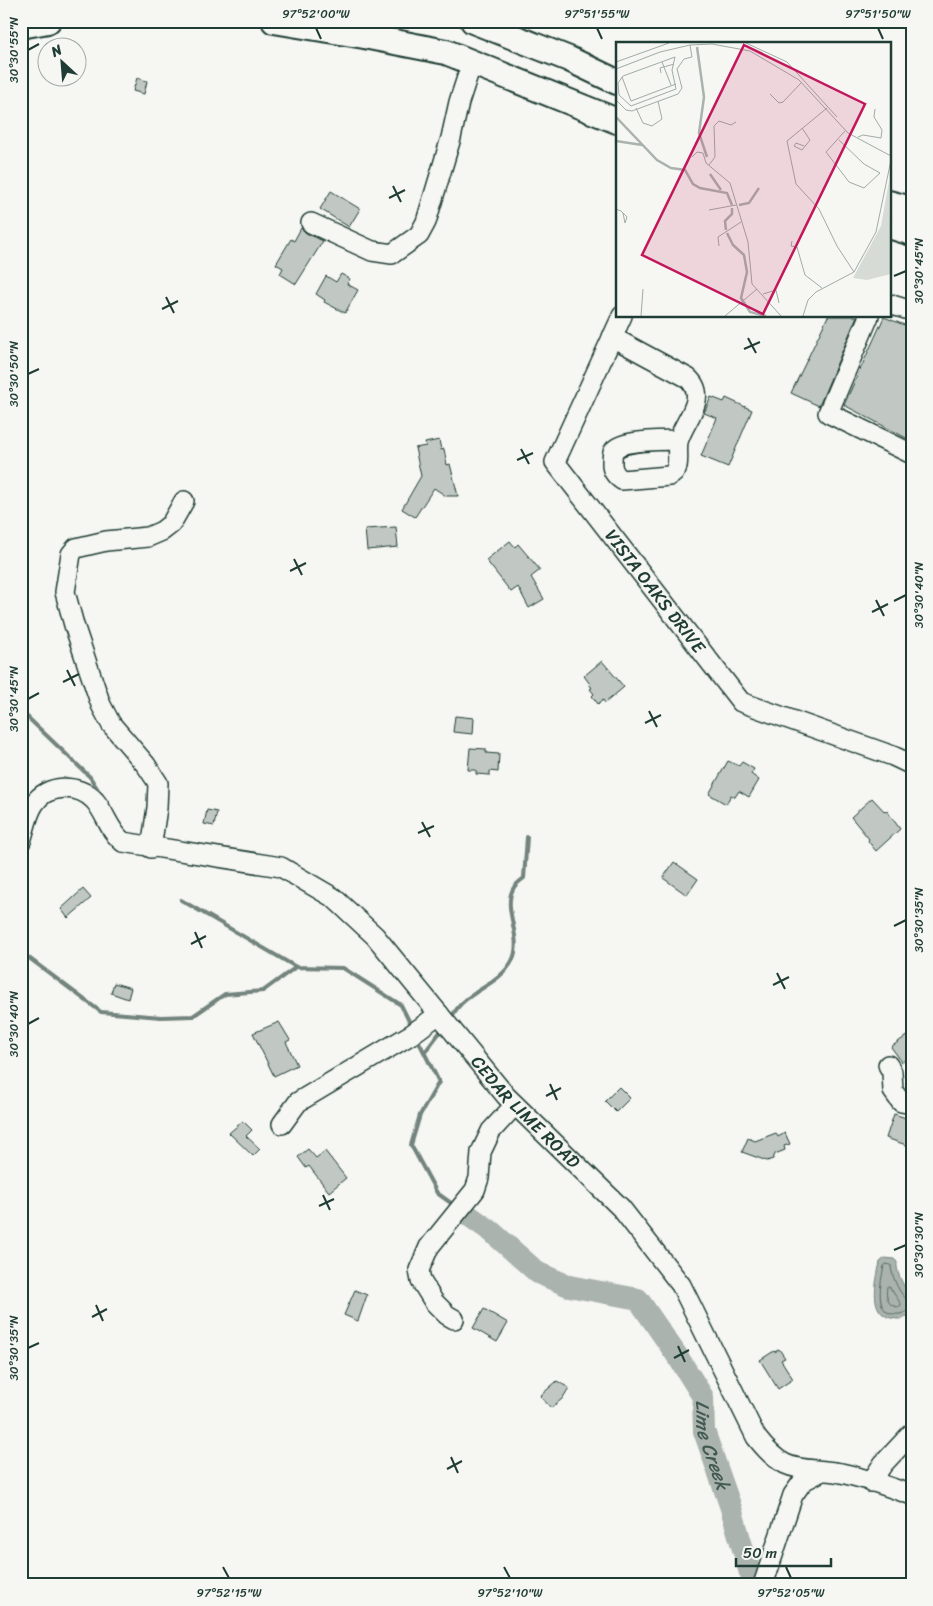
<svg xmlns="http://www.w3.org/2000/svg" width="933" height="1606" viewBox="0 0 933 1606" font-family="Sriracha,sans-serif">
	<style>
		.water { fill: #aab3ae; stroke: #72847d }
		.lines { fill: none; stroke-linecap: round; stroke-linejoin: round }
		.shore { stroke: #576c65; stroke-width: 1 }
		.stream { stroke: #72847d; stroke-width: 4 }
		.river { stroke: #aab3ae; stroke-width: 22 }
		.building { fill: #c1c8c3; stroke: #1f3d34 }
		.minor-casing { stroke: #1f3d34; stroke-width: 22 }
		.major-casing { stroke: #1f3d34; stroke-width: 28 }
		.minor { stroke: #f6f6f2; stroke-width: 19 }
		.major { stroke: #f6f6f2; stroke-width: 24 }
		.ticks { fill: none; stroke: #1f3d34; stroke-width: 2 }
		.labels { text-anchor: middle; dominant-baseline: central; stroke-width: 5; stroke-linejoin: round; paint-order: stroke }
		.street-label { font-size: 18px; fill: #1f3d34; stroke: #f6f6f2 }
		.water-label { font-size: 19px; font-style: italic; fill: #425a52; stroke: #f6f6f2 }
		.inset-river { fill: none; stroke: #aab3ae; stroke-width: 2.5 }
		.inset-road { fill: none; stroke: #a0aca6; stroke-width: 1 }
		.view { fill: #c2185b; fill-opacity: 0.15; stroke: #c2185b; stroke-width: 2.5 }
		.inset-edge { fill: none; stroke: #1f3d34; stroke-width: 2.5 }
		.neatline { fill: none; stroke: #1f3d34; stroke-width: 2 }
		.ticks-label { font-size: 12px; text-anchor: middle; fill: #1f3d34 }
	</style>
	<rect width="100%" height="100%" fill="#f6f6f2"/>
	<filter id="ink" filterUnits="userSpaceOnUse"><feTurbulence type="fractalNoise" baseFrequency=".02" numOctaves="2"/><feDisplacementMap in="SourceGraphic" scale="10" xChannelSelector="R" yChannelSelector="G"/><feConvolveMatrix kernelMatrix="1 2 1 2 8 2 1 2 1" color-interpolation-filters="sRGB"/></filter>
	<g filter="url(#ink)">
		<path class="water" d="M885 1258 894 1259 897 1262C895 1281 918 1298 911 1313 909 1317 902 1319 898 1319 866 1318 876 1282 880 1262Z"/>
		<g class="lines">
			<path class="shore" d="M889 1286 901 1304 900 1307C888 1307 885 1298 887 1287Z
				M912 1302C901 1300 891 1275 891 1265L886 1264 884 1266C881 1281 872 1318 900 1314 905 1313 907 1310 912 1310"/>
			<path class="stream" d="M21 711 90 777 102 796
				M181 900 296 967
				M21 952 101 1012 161 1017 193 1016 225 994 263 991 296 967 343 968 401 1005 410 1023
				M453 1015C465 991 499 986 512 961 524 938 502 910 513 889 515 885 520 881 524 878L527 837
				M419 1042 439 1082 420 1115 411 1145 437 1193 451 1203
				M425 1052 440 1032"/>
			<path class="river" id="s1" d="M468 1215 492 1232 538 1273 569 1286 638 1299 678 1357 703 1397 704 1431 730 1505 750 1573 763 1585"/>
		</g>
		<path class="building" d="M137 78 147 81 144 94 133 91Z
			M331 191 360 209 349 227 320 209Z
			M301 228 306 233 323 241 296 284 280 274 283 268 276 264 291 239 294 241Z
			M341 274 350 279 347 284 358 290 345 313 324 302 325 300 316 294 326 276 336 282Z
			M828 316H857L819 406 791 393Z
			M884 317 912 328V441L844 405Z
			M711 397 724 402 726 398 752 410 728 467 701 456 717 418 704 413Z
			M439 440 441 450 444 449 447 465 450 464 458 496H446L434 488 415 517 402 509 421 476 415 448 426 446 425 443Z
			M396 527 398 547 367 550 365 529Z
			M510 541 515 547 518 544 540 570 531 577 544 599 529 608 518 587 511 592 486 560Z
			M602 661 624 687 605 703 603 700 598 704 592 696 594 694 590 689 592 688 589 684H590L584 676Z
			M455 716 474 718 473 734 453 732Z
			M470 748 486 749V753L499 754 498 772 490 771V775L476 774V770H468Z
			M728 761 739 766 742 762 754 769 751 774 759 780 749 797 739 791 735 797 731 795 726 804 709 794Z
			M872 798 885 812 887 811 900 829 876 851 868 841 869 839 851 817Z
			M207 810 217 812 214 826 204 824Z
			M674 862 698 879 687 895 663 878Z
			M83 889 91 898 68 918 61 909Z
			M114 983 131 988 128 999 111 993Z
			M279 1022 290 1040 286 1042 297 1065 274 1076 253 1033Z
			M912 1032V1055L902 1062 891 1047Z
			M619 1087 630 1098 616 1112 605 1101Z
			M894 1114 912 1120V1147L886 1138Z
			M243 1121 252 1130 246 1136 260 1149 253 1156 229 1133Z
			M776 1133 778 1137 785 1133 790 1144 784 1146 785 1150 775 1154 773 1159 767 1161 742 1152 748 1138 755 1141Z
			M308 1149 316 1158 325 1151 346 1178 329 1192 309 1166 306 1168 298 1157Z
			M355 1290 367 1295 358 1321 344 1315Z
			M484 1309 508 1323 497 1342 473 1328Z
			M779 1349 785 1358 781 1360 793 1379 778 1389 760 1360 774 1351 775 1352Z
			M557 1381 569 1388 562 1399 551 1408 540 1396Z"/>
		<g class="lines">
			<g class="minor-casing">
				<g id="minor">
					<path d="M311 223 372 251 392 254 419 235 426 222 451 138 459 102 472 62"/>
					<path d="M889 304 912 311"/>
					<path id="s2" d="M622 316 555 462 741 702 893 756 912 765"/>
					<path d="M869 316 828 413 912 454"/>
					<path d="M612 337 688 378C710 398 683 421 678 442 676 454 682 471 669 476L622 480C616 476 612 471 612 464 612 461 612 455 613 452 619 439 665 441 678 440"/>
					<path id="s3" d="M21 841C25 829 27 815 34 804 46 784 79 783 95 801 106 814 109 831 123 842L281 867 334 898 375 936 506 1096 621 1208 681 1285 756 1437C786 1476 798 1466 841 1473 865 1478 889 1487 912 1495"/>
					<path d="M151 848 157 808 158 783 146 765 111 724 101 705 74 625 65 592 71 554 76 548 106 541 148 537 162 531 171 524 184 501"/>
					<path d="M888 1065 892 1072 893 1091 901 1102 912 1104"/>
					<path d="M282 1124 298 1102 412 1034 439 1014"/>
					<path d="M454 1319 447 1315 434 1302 421 1281 419 1270 429 1247 475 1190 479 1178 481 1152 491 1131 515 1105"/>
					<path d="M871 1482 883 1464 912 1433"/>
					<path d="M763 1585 793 1495 803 1481 820 1472"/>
				</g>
			</g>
			<g class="major-casing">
				<path id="major" d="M274 21 364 36 446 52 617 121
					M473 21 569 59 617 82
					M21 26 48 21
					M889 203 912 209
					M889 226 912 233"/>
			</g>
			<use href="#minor" class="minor"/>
			<use href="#major" class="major"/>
		</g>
	</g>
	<path class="ticks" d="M316 28 321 39M597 28 602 39M878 28 883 39M28 50 39 44M393 186 401 202M389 198 405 190M894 276 906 271M166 297 174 313M162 309 178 301M748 338 756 353M744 349 760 342M28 374 39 369M521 449 529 464M517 460 533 453M294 559 302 575M290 571 306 563M876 600 884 616M894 601 906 595M872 612 888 604M67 670 75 686M63 682 79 674M28 699 39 693M649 711 657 727M645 723 661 715M422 822 430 837M418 833 434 826M894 926 906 920M195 932 202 948M191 944 206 936M777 973 785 989M773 985 789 977M28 1024 39 1018M550 1084 557 1100M546 1096 561 1088M323 1195 330 1210M319 1206 334 1199M894 1250 906 1245M96 1305 103 1321M92 1317 107 1309M678 1346 685 1362M28 1348 39 1343M674 1358 689 1350M451 1457 458 1473M447 1469 462 1461M223 1567 229 1578M504 1567 510 1578M786 1567 791 1578"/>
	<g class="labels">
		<g class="street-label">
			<text stroke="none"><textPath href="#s2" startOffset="324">VISTA OAKS DRIVE</textPath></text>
			<text stroke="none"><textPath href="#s3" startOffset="668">CEDAR LIME ROAD</textPath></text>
		</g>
		<g class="water-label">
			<text stroke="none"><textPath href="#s1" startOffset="362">Lime Creek</textPath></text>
		</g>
	</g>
	<g transform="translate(616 42)">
		<rect width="275" height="275" fill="#f6f6f2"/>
		<path d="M273 139 275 232 251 238 237 236 265 184Z" fill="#d6dbd6"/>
		<path class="inset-river" d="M81 5 88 55 83 91 91 115M0 75 41 118 55 126 69 128 77 142 84 146 111 151 116 163M0 99 26 103M94 132 105 148M123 163 133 161 143 146M110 188 109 179 116 172V166M111 191 117 203 128 213 131 230 125 256 134 270 150 274"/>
		<path class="inset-road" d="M130 1 171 20 221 75M59 15 56 28 60 47 15 64 3 53 2 41 7 34ZM0 20 53 1M46 20 55 43M0 27 44 10 74 3 96 2 134 9 183 38 232 91 275 114M45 31 44 26 58 22M6 35 15 59 60 42M154 52 163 61 167 60 185 41M0 58 10 68 16 69 62 52 66 46 61 27 68 17 76 15 74 3M20 66 27 81 36 84 46 77 42 59M211 66 171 99 180 142 203 167 221 204 238 230M186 86 194 98 186 108 178 104 180 101 188 104M242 95 247 93 265 96 266 88 258 75 259 67M223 98 248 122 264 131 248 146 233 140 210 110 229 89M76 115 81 110 87 111 90 121 114 141 132 200 136 242 165 274M93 123 99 115 98 84 103 79 115 83 120 80M0 167 5 169 11 175 9 181 7 171M93 168 120 163M176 199 175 204 181 205 189 233 206 246M103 204 102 195 125 180M147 252 160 248 163 261M25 274 27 247M109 274 141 247M187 274 192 258 200 250 238 230 260 190 275 118"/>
		<path class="view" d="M128 3 249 62 147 272 26 213Z"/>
		<rect width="275" height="275" class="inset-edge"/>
	</g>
	<rect width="933" height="1606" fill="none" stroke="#f6f6f2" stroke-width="55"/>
	<g transform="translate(62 62) rotate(334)"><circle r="24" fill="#f6f6f2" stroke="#a0aca6"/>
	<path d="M0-4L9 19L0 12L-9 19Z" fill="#1f3d34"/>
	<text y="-8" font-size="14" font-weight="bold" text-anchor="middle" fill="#1f3d34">N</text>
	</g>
	<path d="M736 1558v8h95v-8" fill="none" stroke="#1f3d34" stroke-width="2.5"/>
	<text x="743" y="1558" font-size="15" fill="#1f3d34" stroke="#f6f6f2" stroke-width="4" paint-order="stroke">50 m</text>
	<rect x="28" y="28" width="878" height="1550" class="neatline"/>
	<g class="ticks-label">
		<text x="316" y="18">97°52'00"W</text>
		<text x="597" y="18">97°51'55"W</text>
		<text x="878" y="18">97°51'50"W</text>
		<text transform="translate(14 50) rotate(-90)" y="4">30°30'55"N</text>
		<text transform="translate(919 271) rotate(-90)" y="4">30°30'45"N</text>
		<text transform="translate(14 374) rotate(-90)" y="4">30°30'50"N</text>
		<text transform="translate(919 595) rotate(-90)" y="4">30°30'40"N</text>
		<text transform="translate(14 699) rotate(-90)" y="4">30°30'45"N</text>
		<text transform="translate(919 920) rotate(-90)" y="4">30°30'35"N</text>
		<text transform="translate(14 1024) rotate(-90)" y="4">30°30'40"N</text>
		<text transform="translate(919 1245) rotate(-90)" y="4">30°30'30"N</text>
		<text transform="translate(14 1348) rotate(-90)" y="4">30°30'35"N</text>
		<text x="229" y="1597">97°52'15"W</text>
		<text x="510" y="1597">97°52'10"W</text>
		<text x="791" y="1597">97°52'05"W</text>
	</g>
</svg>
